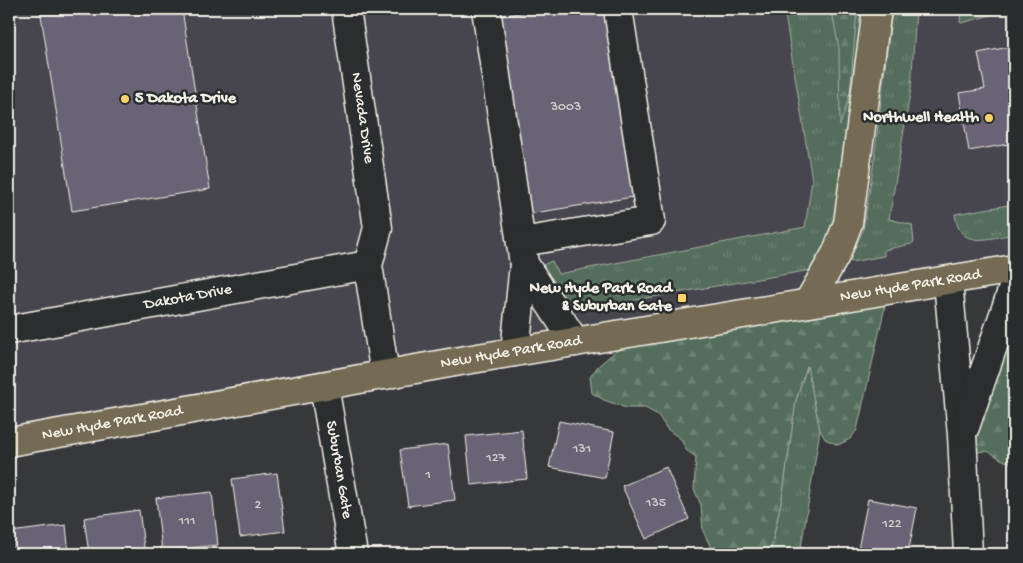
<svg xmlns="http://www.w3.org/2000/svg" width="1023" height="563" viewBox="0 0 1023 563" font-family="'Gochi Hand',sans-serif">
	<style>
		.built { fill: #46454d }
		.grass { fill: url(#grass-tufts); stroke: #a4afa2 }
		.forest { fill: url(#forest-firs); stroke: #a4afa2 }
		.building { fill: #696374; stroke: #f4f1e8 }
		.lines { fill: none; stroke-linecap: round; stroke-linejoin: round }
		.minor-casing { stroke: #f4f1e8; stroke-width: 31 }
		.major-casing { stroke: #f4f1e8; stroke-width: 31 }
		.highway-casing { stroke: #f4f1e8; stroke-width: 31 }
		.minor { stroke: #2a2d2e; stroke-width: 28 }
		.major { stroke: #746b52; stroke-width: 28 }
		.highway { stroke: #746b52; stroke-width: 28 }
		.poi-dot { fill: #ffd166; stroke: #2a2d2e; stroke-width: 2 }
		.labels { text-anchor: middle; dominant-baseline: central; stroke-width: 5; stroke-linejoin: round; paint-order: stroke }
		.number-label { font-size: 14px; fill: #d1cecb }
		.poi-label { font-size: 16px; font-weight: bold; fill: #f4f1e8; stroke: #2a2d2e; text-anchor: end }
		.street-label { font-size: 16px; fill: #f4f1e8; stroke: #2a2d2e }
	</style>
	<defs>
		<pattern id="grass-tufts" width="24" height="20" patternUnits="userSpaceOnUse" patternTransform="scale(1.25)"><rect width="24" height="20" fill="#546d5b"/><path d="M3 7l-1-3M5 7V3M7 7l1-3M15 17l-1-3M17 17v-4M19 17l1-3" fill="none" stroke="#6d8273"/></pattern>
		<pattern id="forest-firs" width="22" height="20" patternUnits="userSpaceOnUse" patternTransform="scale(1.25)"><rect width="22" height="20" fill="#546d5b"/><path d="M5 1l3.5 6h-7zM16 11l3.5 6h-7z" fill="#6d8273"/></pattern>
	</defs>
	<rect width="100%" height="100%" fill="#37383c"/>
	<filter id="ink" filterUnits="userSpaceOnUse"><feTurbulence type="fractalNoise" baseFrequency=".02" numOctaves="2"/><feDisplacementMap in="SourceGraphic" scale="10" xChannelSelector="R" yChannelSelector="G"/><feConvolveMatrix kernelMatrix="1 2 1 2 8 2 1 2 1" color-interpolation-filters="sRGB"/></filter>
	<g filter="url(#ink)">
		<path class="built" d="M9 9H1014V269L9 441Z"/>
		<path class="grass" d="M784 9H871L836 232 820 265 811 270 593 307 564 302 552 285 543 265 552 261 558 274 805 227 812 180Z
			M892 9H916L911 88 889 219 912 225 914 242 911 244 884 250V256L851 262 850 259 863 230 873 168Z
			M961 9H990L991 15 962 23 960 22Z
			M1014 204V234C988 238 959 251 955 214Z
			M807 365 820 430 800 554H770L783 492 796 400Z"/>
		<path class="forest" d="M823 9H857L850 93 840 126 839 49 833 17Z
			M889 289 857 430 850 439 838 445 825 439 820 430 807 366 796 400 783 492 770 554H714L703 531 701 505 694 489 696 457 686 450 681 439 667 429 658 415 645 408H626L604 400 592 393 590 377 598 366 616 351 654 334Z
			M1014 316V463C990 460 995 443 969 456V440Z"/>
		<path class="building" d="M40 9H182L210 189 72 211Z
			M546 9H611L639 196 522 215 493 17Z
			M1014 46V143L969 151 959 93 985 89 978 53Z
			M559 421 614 432 605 478 549 467Z
			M522 430 527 479 471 485 466 436Z
			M448 444 455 500 408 506 400 450Z
			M666 467 689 519 646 539 622 486Z
			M277 473 285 531 240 537 232 479Z
			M212 492 218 545 162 551 156 498Z
			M868 499 917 508 908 554H857Z
			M139 510 145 554H89L84 518Z
			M66 525 69 554H12L10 532Z"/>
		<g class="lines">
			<g class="minor-casing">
				<g id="minor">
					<path id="s1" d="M346 9 378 228 368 265 385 375"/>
					<path d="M486 9 524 264 515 352"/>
					<path d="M521 242 651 221 618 9"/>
					<path d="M524 264 575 342"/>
					<path d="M948 281 962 435 968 554"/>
					<path id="s2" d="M9 330 368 265"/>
					<path id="s3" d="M324 386 353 554"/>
					<path d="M965 427 1014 285"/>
				</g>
			</g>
			<g class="major-casing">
				<g id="major">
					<path id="s4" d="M9 442 466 360 1014 269"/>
				</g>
			</g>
			<g class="highway-casing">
				<path id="highway" d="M808 303 836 254 848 223 877 9"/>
			</g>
			<use href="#minor" class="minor"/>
			<use href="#major" class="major"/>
			<use href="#highway" class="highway"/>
		</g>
	</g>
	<g class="poi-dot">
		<circle cx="125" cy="99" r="5"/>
		<circle cx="989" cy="118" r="5"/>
		<rect x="677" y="293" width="10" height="10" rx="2.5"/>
	</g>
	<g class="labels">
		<g class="number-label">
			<text x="566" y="107">3003</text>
			<text x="582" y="449">131</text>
			<text x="496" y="458">127</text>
			<text x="428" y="475">1</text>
			<text x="656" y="503">135</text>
			<text x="258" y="505">2</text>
			<text x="187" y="521">111</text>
			<text x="892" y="524">122</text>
		</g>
		<g class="poi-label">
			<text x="135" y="99" text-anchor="start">5 Dakota Drive</text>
			<text x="979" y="118">Northwell Health</text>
			<text x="672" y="289">New Hyde Park Road<tspan x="672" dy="18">&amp; Suburban Gate</tspan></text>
		</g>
		<g class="street-label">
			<text stroke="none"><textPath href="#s1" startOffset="110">Nevada Drive</textPath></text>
			<text stroke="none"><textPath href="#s4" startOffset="915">New Hyde Park Road</textPath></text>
			<text stroke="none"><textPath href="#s2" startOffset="182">Dakota Drive</textPath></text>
			<text stroke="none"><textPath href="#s4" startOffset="510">New Hyde Park Road</textPath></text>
			<text stroke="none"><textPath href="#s4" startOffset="105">New Hyde Park Road</textPath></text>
			<text stroke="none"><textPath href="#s3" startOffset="85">Suburban Gate</textPath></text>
		</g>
	</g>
	<rect width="1023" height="563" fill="none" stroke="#2a2d2e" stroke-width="30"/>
	<rect x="15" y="15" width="993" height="533" fill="none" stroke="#f4f1e8" stroke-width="2" filter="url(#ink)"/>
</svg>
